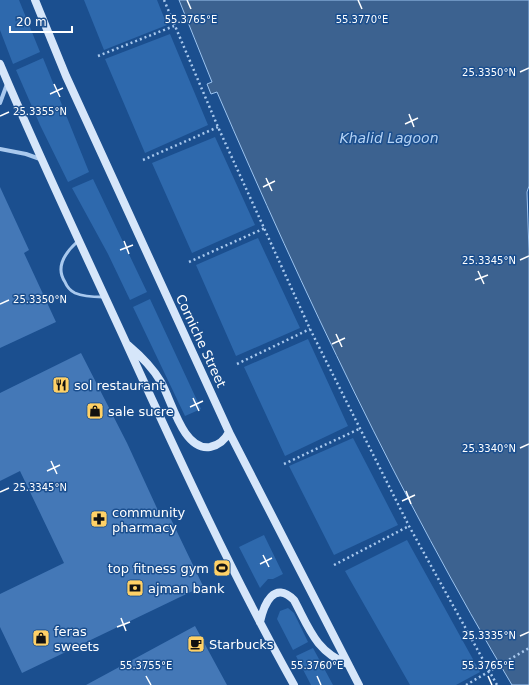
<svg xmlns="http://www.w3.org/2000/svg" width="529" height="685" viewBox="0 0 529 685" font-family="'DejaVu Sans',sans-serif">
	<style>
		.green { fill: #2e69ad }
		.water { fill: #3c6290; stroke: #9cc4f0 }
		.building { fill: #4478b7 }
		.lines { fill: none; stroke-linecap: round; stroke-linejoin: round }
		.path { stroke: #a9c9ee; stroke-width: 2.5; stroke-dasharray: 2 3; stroke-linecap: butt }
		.service { stroke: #a9c9ee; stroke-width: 3 }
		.minor { stroke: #a9c9ee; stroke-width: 4 }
		.secondary { stroke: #d6e6fa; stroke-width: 8 }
		.ticks { fill: none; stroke: #fff; stroke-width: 1.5 }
		.labels { text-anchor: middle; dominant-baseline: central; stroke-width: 3; stroke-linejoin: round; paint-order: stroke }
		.street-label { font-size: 13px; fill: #fff; stroke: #1b4f8f }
		.poi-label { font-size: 13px; fill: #fff; stroke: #1b4f8f; text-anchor: start }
		.water-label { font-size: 14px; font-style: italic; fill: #b5d3f5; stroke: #1b4f8f }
		.ticks-label { font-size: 10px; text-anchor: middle; fill: #fff; stroke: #1b4f8f; stroke-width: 3; stroke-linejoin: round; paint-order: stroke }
	</style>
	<rect width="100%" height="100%" fill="#1b4f8f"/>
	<path class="green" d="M0 0H19L40 52 13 64 0 30Z
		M84 0H157L167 25 104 50Z
		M170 34 208 125 145 153 105 59Z
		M43 58 89 172 68 182 40 125 16 70Z
		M215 137 255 225 192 253 152 163Z
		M93 179 147 292 130 300 108 254 72 188Z
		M258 238 300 328 236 356 196 265Z
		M150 299 201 409 185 416 133 307Z
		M308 339 348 426 285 456 244 367Z
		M353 438 398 525 334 555 289 466Z
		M264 535 283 574 273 579H268L260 588 239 547Z
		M407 540 480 672 456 685H410L345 571Z
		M288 608 294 613 308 642 293 650 277 619 280 611Z
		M313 648 333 685H311L296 656Z"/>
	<path class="water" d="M179 0H529V186L527 192 529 252V685H512C399 495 304 294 217 92L211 94 207 84 212 82Z"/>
	<path class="building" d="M0 187 29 250 24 253 56 322 0 348Z
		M81 353 127 443 161 517 168 513 203 586 22 673 0 627V594L64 563 20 471 0 481V393Z
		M195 626 227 685H86Z"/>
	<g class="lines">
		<path class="path" d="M164 0 218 127 310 329 409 526 497 685
			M98 56 174 26
			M143 160 218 127
			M189 262 265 228
			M237 364 310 329
			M284 464 359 429
			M334 565 409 526
			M466 685 529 648"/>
		<path class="service" d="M77 242C66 252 55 267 65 282 67 287 71 291 75 293 84 297 94 297 103 297"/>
		<path class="minor" d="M0 103 7 84
			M0 149 26 154 40 159"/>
		<path class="secondary" d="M35 0 66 76 229 432 359 685
			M0 64C40 159 85 253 128 347 180 461 233 576 294 685
			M128 345C141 356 153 368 161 382 172 401 183 451 210 447 220 445 225 440 229 432
			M260 622C264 604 274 580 294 600 309 628 316 652 348 664"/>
	</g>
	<path class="ticks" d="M187 0 191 9M358 0 362 9M520 72 529 68M54 84 60 97M50 94 63 88M409 114 414 127M0 116 9 112M405 124 418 118M266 178 272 191M263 187 275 181M124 241 129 254M120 250 133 245M520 260 529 256M478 271 484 284M475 280 488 275M0 304 9 300M336 334 342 347M332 344 345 338M193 398 199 411M190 407 203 401M520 448 529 444M51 461 57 474M47 471 60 465M406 491 411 504M0 492 9 488M402 501 415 495M263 555 269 567M260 564 272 558M121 618 126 631M117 627 130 622M520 636 529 632M146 676 151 685M317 676 321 685M488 676 492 685"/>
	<defs>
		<g id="restaurant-square" transform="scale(0.9)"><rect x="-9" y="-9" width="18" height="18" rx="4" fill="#ffd166" stroke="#1b4f8f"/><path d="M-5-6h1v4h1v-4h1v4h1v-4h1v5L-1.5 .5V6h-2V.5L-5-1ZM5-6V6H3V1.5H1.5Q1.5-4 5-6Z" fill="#111"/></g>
		<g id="shop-square" transform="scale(0.9)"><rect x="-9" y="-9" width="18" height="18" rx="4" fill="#ffd166" stroke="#1b4f8f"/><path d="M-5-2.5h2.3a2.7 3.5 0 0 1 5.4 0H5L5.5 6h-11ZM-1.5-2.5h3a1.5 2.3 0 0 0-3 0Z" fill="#111"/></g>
		<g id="pharmacy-square" transform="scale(0.9)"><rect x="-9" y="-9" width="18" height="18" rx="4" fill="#ffd166" stroke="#1b4f8f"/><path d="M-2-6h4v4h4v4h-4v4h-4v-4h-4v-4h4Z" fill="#111"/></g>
		<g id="stadium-square" transform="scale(0.9)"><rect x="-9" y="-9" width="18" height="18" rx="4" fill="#ffd166" stroke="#1b4f8f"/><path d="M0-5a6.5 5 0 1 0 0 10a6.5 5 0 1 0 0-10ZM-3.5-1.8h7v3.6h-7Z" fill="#111"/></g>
		<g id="bank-square" transform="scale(0.9)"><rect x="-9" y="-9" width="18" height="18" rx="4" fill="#ffd166" stroke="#1b4f8f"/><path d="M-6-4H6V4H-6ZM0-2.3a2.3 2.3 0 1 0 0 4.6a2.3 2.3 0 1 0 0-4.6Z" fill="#111"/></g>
		<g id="cafe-square" transform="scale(0.9)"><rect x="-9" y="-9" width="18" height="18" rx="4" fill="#ffd166" stroke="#1b4f8f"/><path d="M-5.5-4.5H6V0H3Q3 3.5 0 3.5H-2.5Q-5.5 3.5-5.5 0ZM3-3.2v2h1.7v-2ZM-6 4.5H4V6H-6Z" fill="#111"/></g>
	</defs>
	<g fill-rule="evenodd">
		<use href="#restaurant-square" x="61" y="385"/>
		<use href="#shop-square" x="95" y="411"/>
		<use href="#pharmacy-square" x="99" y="519"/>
		<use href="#stadium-square" x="222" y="568"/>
		<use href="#bank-square" x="135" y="588"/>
		<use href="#shop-square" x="41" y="638"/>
		<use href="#cafe-square" x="196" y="644"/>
	</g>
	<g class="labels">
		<g class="street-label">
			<text transform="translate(201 341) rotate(65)">Corniche Street</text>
		</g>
		<g class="poi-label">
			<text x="74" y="385">sol restaurant</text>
			<text x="108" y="411">sale sucre</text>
			<text x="112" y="512">community<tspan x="112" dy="15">pharmacy</tspan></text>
			<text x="209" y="568" text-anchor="end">top fitness gym</text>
			<text x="148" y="588">ajman bank</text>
			<text x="54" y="631">feras<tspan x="54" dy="15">sweets</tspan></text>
			<text x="209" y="644">Starbucks</text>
		</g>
		<g class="water-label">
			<text x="389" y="138">Khalid Lagoon</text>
		</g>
	</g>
	<g class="ticks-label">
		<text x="362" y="23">55.3770°E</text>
		<text x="191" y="23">55.3765°E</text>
		<text x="489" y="76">25.3350°N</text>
		<text x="40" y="115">25.3355°N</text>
		<text x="489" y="264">25.3345°N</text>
		<text x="40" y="303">25.3350°N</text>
		<text x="489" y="452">25.3340°N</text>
		<text x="40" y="491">25.3345°N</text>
		<text x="489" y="639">25.3335°N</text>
		<text x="146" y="669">55.3755°E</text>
		<text x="317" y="669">55.3760°E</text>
		<text x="488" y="669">55.3765°E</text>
	</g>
	<path d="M10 26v6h62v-6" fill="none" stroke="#ffffff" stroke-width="2"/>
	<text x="16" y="26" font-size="12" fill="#ffffff" stroke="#1b4f8f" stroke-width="3" paint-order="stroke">20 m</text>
</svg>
